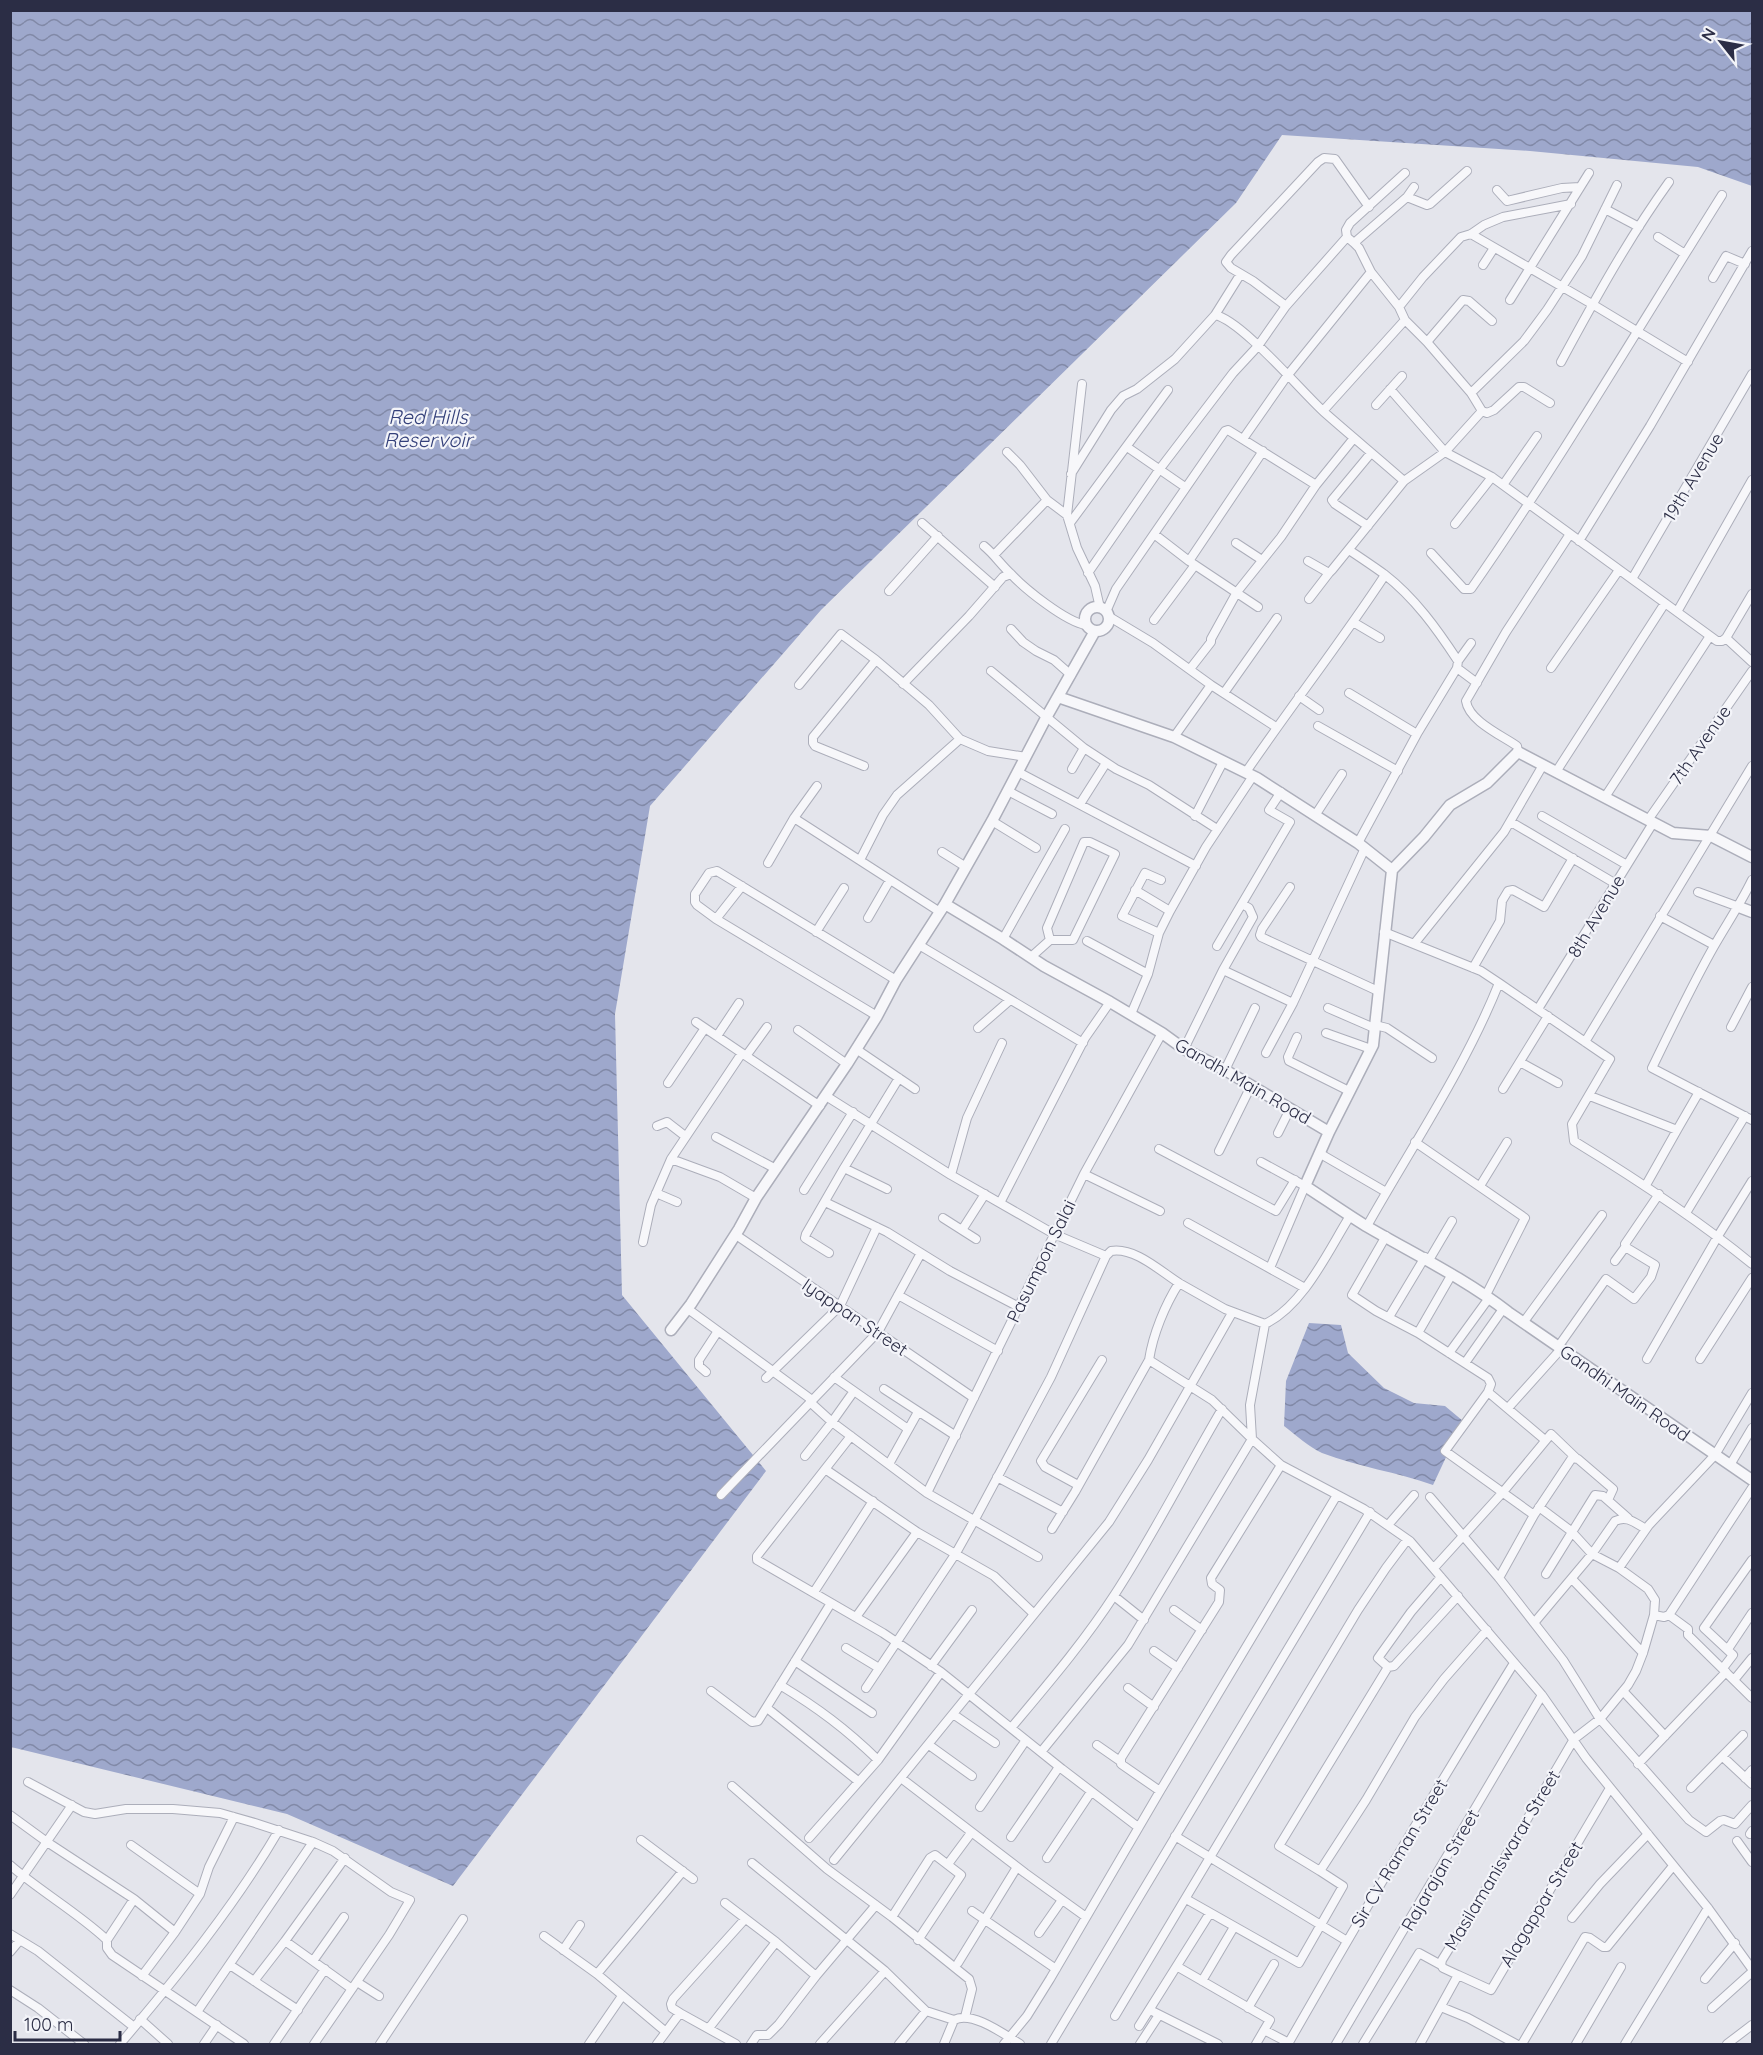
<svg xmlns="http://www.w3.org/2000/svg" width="1763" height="2055" viewBox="0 0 1763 2055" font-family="Quicksand,sans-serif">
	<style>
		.water { fill: url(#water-waves) }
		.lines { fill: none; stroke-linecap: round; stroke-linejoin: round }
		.minor-casing { stroke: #acaeba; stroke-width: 10 }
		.tertiary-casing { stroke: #acaeba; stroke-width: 13 }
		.minor { stroke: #f7f7fa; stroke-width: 8 }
		.tertiary { stroke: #f7f7fa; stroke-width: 10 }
		.labels { text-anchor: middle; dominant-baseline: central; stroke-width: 4.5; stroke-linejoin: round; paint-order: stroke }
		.street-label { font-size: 18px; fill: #2b2d45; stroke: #f3f4f9 }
		.water-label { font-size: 20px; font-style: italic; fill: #34407a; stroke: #f3f4f9 }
	</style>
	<defs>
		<pattern id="water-waves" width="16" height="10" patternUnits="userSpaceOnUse" patternTransform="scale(1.5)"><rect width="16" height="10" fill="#9ea8cc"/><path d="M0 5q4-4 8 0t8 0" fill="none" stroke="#8189a7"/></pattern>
	</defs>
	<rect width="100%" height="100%" fill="#e4e5ec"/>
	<path class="water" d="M11 11H1752V186L1698 167 1530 151 1282 135 1236 203 821 610 650 806 615 1014 622 1295 766 1471 453 1886 287 1814 11 1747Z
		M1309 1323 1341 1325 1348 1353 1384 1388 1414 1403 1445 1406 1463 1421 1433 1485C1397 1472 1358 1467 1322 1453 1309 1447 1296 1435 1284 1426L1286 1381Z"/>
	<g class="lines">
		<g class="minor-casing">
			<path id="minor" d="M1414 187 1407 197 1354 243 1359 248 1371 272 1399 307 1405 320 1427 342 1471 393 1482 411
				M1497 190 1507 201 1562 188 1580 187
				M1407 197 1427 205 1430 204 1467 171
				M1605 209 1639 227
				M1471 234 1597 307 1688 362
				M1347 237 1346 230 1350 223 1405 173
				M1658 237 1685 254
				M1483 265 1494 248
				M1713 278 1726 256 1745 264
				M1510 300 1589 173
				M1286 306 1253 281 1231 268 1226 262 1231 255 1318 162 1324 158 1335 159 1369 207
				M1399 307 1423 277 1461 237 1471 234 1484 225 1503 217 1571 204
				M1215 315 1240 275
				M1427 342 1463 300 1469 301 1492 321
				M1561 362C1594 301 1628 239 1669 182
				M1082 384 1067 515 1077 548 1095 586 1100 608
				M1390 389 1445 452 1482 411 1487 413 1494 410 1519 387H1524L1550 403
				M1471 393 1524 341 1547 310 1582 256 1617 185
				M1376 405 1402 376
				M1323 411 1405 320
				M1243 439 1287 376 1371 272
				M1127 447 1185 487
				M1007 452 1020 465 1047 500 1067 515
				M1071 474 1111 410 1123 396 1137 389 1175 359 1215 315C1241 320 1301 391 1324 412 1350 435 1378 458 1404 481L1445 452 1492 477 1717 641H1722L1726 638 1752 594
				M1503 485 1537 436
				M922 523 995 587
				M1070 523 1168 390
				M1455 524 1492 477
				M1368 526 1335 504 1332 500 1371 453
				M1154 534 1189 561
				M1579 541 1650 426 1752 251
				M1236 543 1262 560
				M984 546C994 554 1001 565 1011 574 1025 589 1066 622 1086 625
				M1349 550C1361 558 1373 566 1384 574 1415 598 1437 629 1458 661
				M1431 553 1464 589H1471C1560 461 1639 327 1722 195
				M994 555 1047 500
				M1308 561 1329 573 1332 570 1404 481
				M1088 573 1159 470 1233 373 1258 346 1286 306 1347 237 1354 243
				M1632 579 1752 374
				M889 591 938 536
				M1309 599 1329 573
				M1258 607 1189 561 1263 451
				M1106 612 1116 589 1225 431 1228 430 1316 485
				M1677 612 1752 480
				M1108 616 1153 643 1211 685 1276 727
				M1154 620 1195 565
				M1353 622 1380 638
				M1011 629 1023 642 1036 651 1054 660 1071 675
				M1726 638 1752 662
				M1457 668 1477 683
				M1551 668 1619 570
				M1190 669 1211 642V639L1237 592 1281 537 1316 485 1354 438
				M991 671 1084 748 1116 769 1149 785 1217 829
				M903 684 969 616 1003 577 1011 574
				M799 685 841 634 876 660 929 705 960 739 988 751 1026 757
				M1224 693 1277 618
				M1349 693 1417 734
				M1299 696 1319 710
				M1318 726 1398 771
				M1174 737 1211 685
				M1518 752 1517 746C1501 735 1469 721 1466 701L1506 632 1570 534
				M864 766 815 746 813 743V737L876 660
				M1072 769 1084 748
				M1018 772 1196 866
				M1246 772C1291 706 1341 642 1385 575
				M1556 772 1665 603
				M1008 791 1052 814
				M1605 797 1710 636
				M1080 804 1106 763
				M1316 814 1342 774
				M1195 816 1223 762
				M1542 816 1627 865
				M794 818 940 912
				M1648 820 1752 671
				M992 821 1036 848
				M1511 822 1616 884
				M1358 843 1417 734 1457 668 1458 661 1471 643
				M942 852 966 867
				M860 860 883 815 897 795 960 739
				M768 863 794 818 817 786
				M1752 880C1741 903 1726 925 1713 948 1691 987 1672 1027 1652 1068L1752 1120
				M1290 887 1262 929 1260 935 1261 937 1378 991
				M1135 890 1170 911
				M1698 892 1739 907
				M1660 916 1714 945
				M868 918 890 880
				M716 919 742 886
				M816 932 844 888
				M1159 933 1122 916 1145 873 1161 880
				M1003 939 1065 829
				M1087 941 1148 974
				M1414 944 1504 832 1543 765
				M919 945 1083 1043
				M1217 946 1290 822 1269 810 1281 792
				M1031 957 1050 940 1047 928 1084 842H1090L1115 854 1073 940H1050
				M1473 968 1500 921 1502 901 1508 891 1513 890 1544 907 1573 858
				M1223 970 1293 1003
				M1499 983 1610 1059 1572 1124 1574 1141C1636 1179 1696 1218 1752 1264
				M1328 1008 1374 1028
				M1538 1009 1653 823
				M1131 1014 1148 974 1159 933 1170 911 1206 847 1253 776
				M877 1016 716 919 697 905 695 902V894L709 873 717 871 896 980
				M696 1022 820 1106
				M1375 1025 1387 1028 1432 1058
				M1731 1027 1752 987
				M978 1028 1009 1001
				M798 1030 847 1064
				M1326 1033 1371 1049
				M717 1036 739 1003
				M1297 1037 1288 1057 1289 1061 1349 1091
				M1585 1042 1752 766
				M856 1049 915 1089
				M1184 1049 1223 970 1253 917 1249 908 1242 904
				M1266 1053 1293 1003 1365 848
				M746 1056 767 1027
				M1520 1062 1558 1083
				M1225 1070 1255 1008
				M668 1083 705 1028
				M1503 1089 1548 1016
				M826 1096 951 1175 1054 1234 1106 1256 1111 1251C1135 1247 1160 1271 1179 1283 1165 1305 1153 1334 1149 1360L1075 1492 1052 1529
				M1590 1096 1677 1130 1646 1185
				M657 1126 667 1122 685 1136
				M1677 1130 1699 1092
				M1278 1133 1290 1109
				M716 1137 776 1169
				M1415 1142 1525 1218 1486 1295
				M1159 1149 1276 1211 1295 1180
				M1219 1151 1251 1086
				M1319 1153 1386 1192
				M671 1159 720 1177 756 1198
				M1261 1162 1305 1186 1270 1268
				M844 1168 899 1078
				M1084 1174 1160 1211
				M951 1175 967 1118 1002 1043
				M1480 1186 1507 1142
				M804 1190 853 1112
				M656 1193 677 1202
				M825 1202 887 1232 950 1271 1019 1307
				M1000 1203 1085 1038 1110 1002
				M1686 1213 1745 1116
				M1350 1216C1328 1251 1304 1305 1265 1324L1250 1405 1252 1439 1281 1465 1364 1509 1410 1541 1542 1695 1586 1758 1708 1908 1752 1969
				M943 1218 976 1239
				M1188 1223 1305 1288
				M1367 1226C1412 1146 1465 1068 1499 983L1481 971 1384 932
				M962 1230 985 1194
				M736 1235 974 1398
				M1386 1236 1352 1295 1376 1311 1418 1333 1488 1378 1491 1384 1488 1392
				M643 1242 651 1205 671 1159 742 1053
				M829 1253 805 1238 806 1234 844 1168 887 1189
				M1429 1260 1452 1221
				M1615 1261 1626 1246
				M1179 1283 1225 1309 1265 1324
				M898 1295 998 1351
				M688 1309 812 1400
				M1389 1317 1425 1257
				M1523 1323 1602 1215
				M1418 1333 1452 1274
				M1558 1347 1606 1279 1634 1299 1651 1277 1655 1265 1627 1248 1625 1244 1659 1194
				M1449 1353 1489 1298
				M1647 1359 1718 1236 1752 1181
				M1700 1359 1752 1278
				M1465 1363 1503 1309
				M706 1372 699 1366V1360L718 1331
				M834 1377 908 1429
				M766 1378 840 1306 877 1227
				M884 1389 956 1436
				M810 1402 832 1422 927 1493 1038 1557
				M1508 1408 1561 1349
				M851 1436 757 1556V1560L883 1633 941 1672 1062 1769 1138 1827
				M805 1456 832 1422 854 1391
				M889 1464 918 1412
				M1730 1465 1752 1428
				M825 1469 917 1532 994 1576 1033 1613
				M997 1477 1063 1512
				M1078 1485 1045 1467 1041 1461 1102 1360
				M927 1493 1084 1174 1162 1033
				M721 1495 878 1332 921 1253
				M1430 1497 1499 1578 1563 1660 1600 1719 1689 1820 1706 1832 1720 1821 1724 1820 1735 1824 1752 1805
				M1539 1507 1571 1531 1592 1554 1619 1568 1648 1589 1655 1600 1654 1615 1664 1617 1669 1615 1752 1488
				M1534 1515 1445 1451 1488 1392 1545 1440
				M1388 1525 1414 1495
				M1434 1568 1503 1492 1551 1434 1576 1458
				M1619 1568 1649 1525 1715 1455 1752 1393
				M1546 1574 1595 1495 1603 1496 1628 1518
				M1441 1577 1411 1612 1378 1658 1388 1667 1279 1846 1320 1871 1366 1800 1415 1717 1444 1679 1487 1630
				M1499 1578 1534 1515 1572 1458 1578 1459 1613 1489 1608 1500
				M1572 1579 1643 1653
				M814 1592 873 1501
				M1114 1596 1144 1620
				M1174 1610 1202 1630
				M1669 1615 1688 1629V1635L1752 1698
				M856 1617 917 1532
				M1534 1623 1592 1554 1615 1521C1627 1515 1635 1523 1646 1529
				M846 1648 879 1668
				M1728 1649 1752 1613
				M1154 1651 1178 1668
				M795 1661 872 1713
				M931 1666 972 1610
				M1388 1667 1394 1666 1458 1596
				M1723 1668 1733 1655 1704 1628 1752 1560
				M1734 1680 1752 1658
				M780 1685C818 1708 846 1729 878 1760
				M866 1688 956 1553 974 1521 1051 1377 1106 1256
				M1128 1688 1154 1707
				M711 1691 752 1722 758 1721 831 1603
				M1623 1691 1665 1736
				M767 1708 858 1781
				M953 1714 995 1743
				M1011 1728C1047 1685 1084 1642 1115 1594 1154 1534 1186 1470 1222 1409
				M929 1745 972 1776
				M1097 1745 1120 1761
				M1041 1752 1128 1645 1252 1439 1212 1400 1149 1360
				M1723 1757 1752 1784
				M1638 1764 1726 1672
				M901 1778 1025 1873 1086 1917
				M1745 1778 1752 1770
				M28 1782 84 1812 95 1814 126 1809H173L220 1813 255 1823 313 1842 333 1851 391 1892 410 1900 389 1935 314 2044
				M732 1786 827 1869 892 1917 969 1979 972 1989 965 2017
				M1691 1788 1743 1735
				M1160 1791 1121 1764V1758L1219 1602 1220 1590 1212 1584 1211 1578 1281 1465
				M980 1807 1026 1740
				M10 1815 47 1842 134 1899
				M1750 1834 1752 1831
				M1175 1836 1347 1941
				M1011 1837 1059 1767
				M809 1838 878 1760 941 1672
				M641 1840 693 1879
				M1737 1841 1752 1862
				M131 1845 200 1894
				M1047 1858 1091 1792
				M834 1860 1109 1522 1148 1460 1232 1313
				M752 1863 885 1971 926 2011 954 2020C972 2010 1005 2035 1020 2044
				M948 1864 971 1833
				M10 1865C41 1892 77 1912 107 1940V1948L112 1955 244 2044
				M10 1895 72 1805
				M1186 1899 1299 1963 1343 1886 1320 1871
				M725 1903 776 1942 816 1976
				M972 1911 1056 1969
				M892 1917 930 1858 935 1855 961 1875 918 1940
				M1572 1918 1600 1884 1648 1834
				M1039 1933 1062 1900
				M10 1934 38 1951 134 2027
				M544 1936 597 1974 666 2032
				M107 1940 134 1899 175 1932 200 1894 209 1867 234 1817
				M285 1941 345 1858
				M563 1950 580 1925
				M10 1952 20 1940
				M313 1961 344 1917
				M958 1963 1017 1867
				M230 1965 298 2010
				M1178 1967 1270 2020 1256 2044
				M597 1974 683 1871
				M1458 1975 1491 1990 1610 1788
				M142 1976 175 1932
				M1705 1979 1735 1943
				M254 1981 285 1941 352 1989
				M1202 1981 1234 1927
				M357 1982 379 1996
				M10 1990 38 2008 84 2044
				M1441 2007 1468 2018 1516 2044
				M1248 2008 1274 1964
				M1712 2008 1752 1972
				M1150 2010 1218 2044
				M197 2012 313 1842
				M680 2013 672 2008 671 2004 673 1999 745 1919
				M1115 2016 1358 1610 1386 1568 1407 1540
				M140 2019 168 2044
				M1139 2026 1210 1913
				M709 2028 776 1942
				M1264 2030 1289 2043
				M120 2044C177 1977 234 1907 279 1830
				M204 2044 217 2025
				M274 2044 325 1969
				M380 2044 463 1919
				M589 2044 622 1996
				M657 2044 680 2013 736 2044
				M751 2044 757 2035H768L779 2024 816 1976 876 1905
				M820 2044 885 1971
				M899 2044 926 2011
				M944 2044 954 2020
				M1004 2044 1027 2016 1050 1979 1160 1791 1337 1495
				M1051 2044 1370 1512
				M1140 2044 1159 2015
				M1288 2044C1361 1916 1436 1789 1514 1663
				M1336 2044 1542 1695
				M1363 2044 1419 1953 1441 1965
				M1420 2044 1458 1975 1443 1968 1441 1965 1442 1960 1491 1881 1574 1739 1600 1719 1628 1685 1636 1671 1643 1653 1654 1615
				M1522 2044 1585 1937 1590 1938 1603 1947H1607L1673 1866
				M1576 2044 1621 1967
				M1625 2044 1708 1908
				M1727 2044 1752 2025"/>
		</g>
		<g class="tertiary-casing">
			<path id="tertiary" d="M1085 619a12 12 0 1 1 24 0a12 12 0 1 1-24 0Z
				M1095 631 1047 716 992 821 945 904 1003 939 1044 966 1110 1002 1162 1033 1184 1049 1225 1070 1329 1132 1305 1186C1325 1199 1345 1213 1366 1226 1414 1254 1464 1278 1508 1312L1752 1480
				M1058 697 1174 737 1257 778 1358 843 1392 870
				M1739 907 1752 912
				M1329 1132 1373 1045 1392 870 1424 837 1450 805 1487 783 1518 752 1673 833 1711 836 1752 857
				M671 1330 691 1304 739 1229 756 1198 847 1064 877 1016 896 980 945 904"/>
		</g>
		<use href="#minor" class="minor"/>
		<use href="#tertiary" class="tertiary"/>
	</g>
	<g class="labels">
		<g class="street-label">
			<text transform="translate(1693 477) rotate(-59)">19th Avenue</text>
			<text transform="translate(1700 745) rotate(-55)">7th Avenue</text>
			<text transform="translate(1596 916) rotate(-59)">8th Avenue</text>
			<text transform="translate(1243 1081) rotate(30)">Gandhi Main Road</text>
			<text transform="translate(1041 1261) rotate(-64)">Pasumpon Salai</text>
			<text transform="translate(855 1317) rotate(34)">Iyappan Street</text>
			<text transform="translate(1625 1393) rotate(35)">Gandhi Main Road</text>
			<text transform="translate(1399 1853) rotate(-59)">Sir CV Raman Street</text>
			<text transform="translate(1502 1860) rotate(-59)">Masilamaniswarar Street</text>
			<text transform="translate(1440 1870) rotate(-60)">Rajarajan Street</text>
			<text transform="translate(1541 1904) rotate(-59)">Alagappar Street</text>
		</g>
		<g class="water-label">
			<text x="428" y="416">Red Hills<tspan x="428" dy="23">Reservoir</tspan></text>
		</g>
	</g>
	<rect width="1763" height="2055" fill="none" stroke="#2b2d45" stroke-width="24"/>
	<g transform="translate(1721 42) rotate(301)" stroke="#f3f4f9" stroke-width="4.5" paint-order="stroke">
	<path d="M0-4.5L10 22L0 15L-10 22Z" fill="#2b2d45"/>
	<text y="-9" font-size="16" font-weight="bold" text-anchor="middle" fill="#2b2d45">N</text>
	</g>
	<path d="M15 2031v9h105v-9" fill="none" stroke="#2b2d45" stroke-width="3"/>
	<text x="24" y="2031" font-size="18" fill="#2b2d45" stroke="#f3f4f9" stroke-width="4.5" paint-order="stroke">100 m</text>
</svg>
